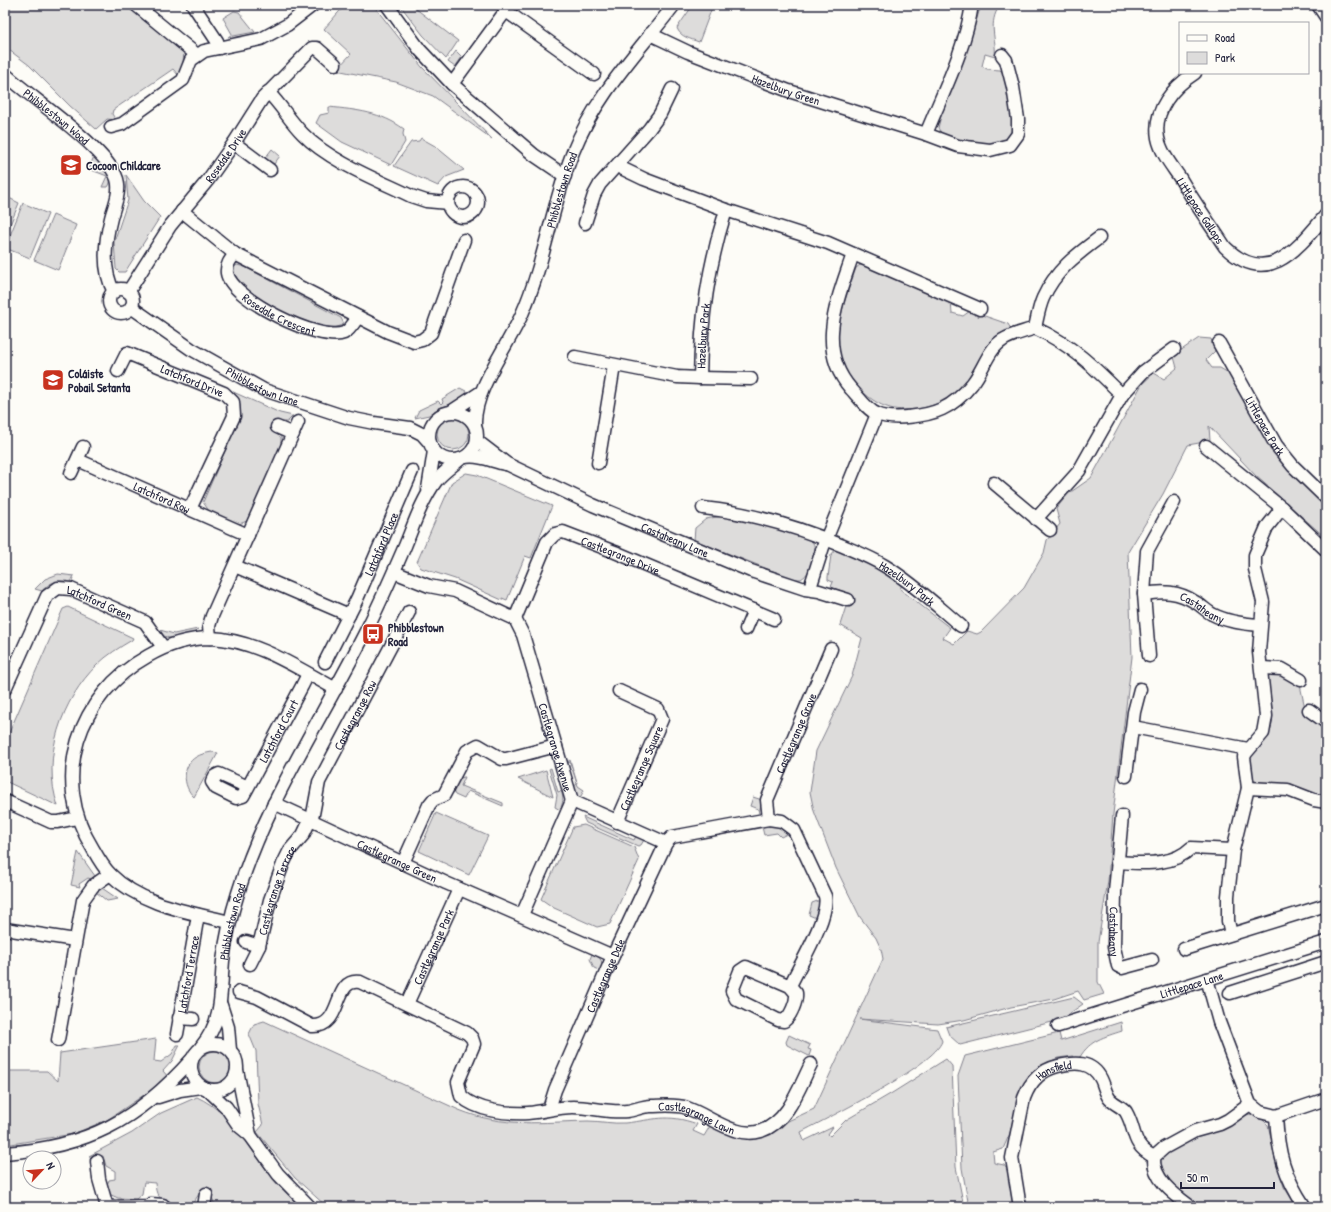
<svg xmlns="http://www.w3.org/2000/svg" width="1331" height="1212" viewBox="0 0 1331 1212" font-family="'Patrick Hand',sans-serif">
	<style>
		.green { fill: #dddcdb; stroke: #807f8b }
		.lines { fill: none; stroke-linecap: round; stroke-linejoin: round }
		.minor-casing { stroke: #22223b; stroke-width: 15 }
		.minor { stroke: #fdfcf7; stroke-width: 12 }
		.labels { text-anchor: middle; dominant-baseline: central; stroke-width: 3; stroke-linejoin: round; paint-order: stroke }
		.street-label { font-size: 12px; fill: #22223b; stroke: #fdfcf7 }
		.poi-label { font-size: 12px; font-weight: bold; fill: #22223b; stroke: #fdfcf7; text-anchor: start }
	</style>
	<rect width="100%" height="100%" fill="#fdfcf7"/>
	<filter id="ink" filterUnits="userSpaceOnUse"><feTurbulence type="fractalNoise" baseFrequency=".025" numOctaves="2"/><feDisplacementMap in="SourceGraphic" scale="8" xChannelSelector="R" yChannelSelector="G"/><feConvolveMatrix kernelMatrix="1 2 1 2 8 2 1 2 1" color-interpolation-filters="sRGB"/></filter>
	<g filter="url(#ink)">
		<path class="green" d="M5 5H131L184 50 183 63 179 76 173 69 113 110 112 114 116 120 107 119 96 129 70 106 29 65 9 50 5 42Z
			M345 5H373L422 67 492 139 433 96 396 82 336 70 351 54 324 29Z
			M400 5H411L458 41 446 59 423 35Z
			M693 5H713L699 42C691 39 680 37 677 28Z
			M981 5H1000C987 24 997 38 995 57L985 54 982 66 987 69 1000 70C1011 78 1016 126 1009 138 994 148 947 146 938 128L942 112 970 41Z
			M234 11 239 12 255 32 228 37 232 34 223 18Z
			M456 51 462 57 455 67 448 62Z
			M329 107C357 110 381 112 404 129L403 134 405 142 391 165 342 142 316 123 320 115 329 113Z
			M421 138 435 146 464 170 446 177 438 186 394 166 411 142 419 141Z
			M272 149 280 156 274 164 265 158Z
			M94 156C101 165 116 176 108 187H102L107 176 89 169Z
			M126 175 144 201 160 217 125 272H119L116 269 114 242 128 200Z
			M5 196 19 203 5 237Z
			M23 203 48 214 30 258 5 248Z
			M53 215 76 225 58 270 34 260Z
			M237 265 245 267 341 318 344 324C325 340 233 292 233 268Z
			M860 265H867L951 302 952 313 963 316 970 311 1008 324 1011 329C1006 331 1001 333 997 336 977 354 973 383 949 398 934 407 907 413 890 408 867 402 843 375 839 351 835 324 847 294 856 268Z
			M1199 338 1211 339 1215 351 1206 360 1212 368H1220L1232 375 1279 460 1302 484 1326 505V538L1256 476 1209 426 1210 441 1188 445 1163 494 1128 552 1132 657 1113 814 1108 881 1098 942V982L1104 994 1084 1000 1078 991 1054 999 1011 1007 964 1020 938 1024 859 1019 937 1029 942 1041C935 1065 828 1118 801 1132L804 1141 833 1127 828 1134 830 1136 846 1120 892 1093 946 1059 952 1066 956 1167 964 1207H327L295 1178 257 1132 263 1125 258 1104 256 1051 249 1034 254 1024 264 1021 459 1110C504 1128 541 1122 588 1121 600 1121 613 1124 625 1123 654 1120 667 1113 697 1124L693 1131 704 1136 710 1126 736 1133 775 1127 814 1109 883 959 881 949 876 938 860 917 836 868 814 811 810 792 816 751 852 676 862 638 840 625 850 594 831 587 833 582 828 580V577L831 555 837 548 871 563 902 585 900 589 950 628 943 638 954 644 967 631 977 634 981 632 1024 588 1044 553 1047 540 1060 524 1056 509 1068 494 1091 478 1142 384 1154 373 1164 379 1177 368 1174 357 1180 351Z
			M460 388 470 393 452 404 439 408 429 415 415 418 419 410 438 401 441 404 443 402 442 399Z
			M231 391 280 413 293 416 287 422H276L272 431 281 437V447L251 517 247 521 239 524 209 511 203 502 240 416V405Z
			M437 434a16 16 0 1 1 32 0a16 16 0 1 1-32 0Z
			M466 473 477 475 552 506 531 558 525 556 507 600 502 598V600L455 579 421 568 417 562 452 482Z
			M722 516 761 522 809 538C821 547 813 572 801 579H793L694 540 695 528 706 519Z
			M58 574 74 576 71 582C59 579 49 582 42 591L35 589 45 579Z
			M68 607 133 638 132 640C120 647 107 655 97 665 62 699 41 758 58 806L5 781V742L63 609Z
			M198 629 193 634 169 638 164 636 160 630 174 634Z
			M1271 670 1300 685 1305 708 1326 727V797L1308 792 1291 784 1259 782 1252 778 1250 755C1283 725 1271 713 1267 675Z
			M212 752 218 753 194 797C182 786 182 765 196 757 201 754 206 753 212 752Z
			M570 760 578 786 584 790 580 798 576 795 573 787 577 784 570 762 566 763Z
			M551 768 558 792 561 791C564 798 563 803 560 810L555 807 557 795 549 769Z
			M546 770 553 797 518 779Z
			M464 777H465L461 786 503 803V806L468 791 464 799 455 795 453 791 460 778Z
			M753 797 762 800 759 813 758 809 750 806Z
			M436 813 488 836 469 875 419 851Z
			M583 817 634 840 636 836 644 840 641 845 638 846 586 823Z
			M584 825 634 847 639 860 610 924 597 927 554 908 541 899 573 827Z
			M773 825 781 826 789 833 781 837 777 833 764 835 762 827Z
			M78 852 95 876 91 879 88 878 79 884 80 887 71 885Z
			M102 888 118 899 107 901 96 892Z
			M820 900 816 918 809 915 812 903Z
			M592 954C601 957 604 962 601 971L594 968 590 959Z
			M1074 997 1083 1004 1060 1020 960 1045 949 1035 946 1027Z
			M1121 1022 1122 1031C1104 1037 1090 1040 1080 1057L1075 1059 1073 1056 1058 1058 1039 1067 1024 1085 1019 1093 1010 1133 1003 1149 993 1152 994 1163 1004 1165 1008 1171 1013 1207H969L962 1168 958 1076 965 1056 1059 1033 1061 1041Z
			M789 1035 810 1045 808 1049 811 1050 809 1056 787 1045 786 1042Z
			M156 1039 154 1061 161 1062 172 1054 177 1045H180L172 1061 163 1071 169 1078 107 1120 73 1134 5 1145V1071H47L58 1081 60 1053Z
			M199 1067a16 16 0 1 1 32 0a16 16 0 1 1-32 0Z
			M197 1097C234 1114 252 1154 278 1185 285 1192 293 1199 299 1207H218L214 1203 211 1194 201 1191 193 1203 183 1205V1207H170V1201C158 1199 156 1195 155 1183L144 1182 142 1194 136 1199 118 1198 109 1194 106 1187 109 1180 115 1179V1171L106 1166 103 1156H89L132 1133 161 1113Z
			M1252 1114 1261 1118 1268 1125 1278 1167 1284 1187 1297 1207C1272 1207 1246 1207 1221 1207 1215 1207 1205 1209 1199 1207 1187 1202 1156 1174 1161 1160 1164 1150 1241 1113 1252 1114Z"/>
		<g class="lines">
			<g class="minor-casing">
				<g id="minor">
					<path d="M136 5 197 55"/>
					<path d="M193 5 217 41 219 48"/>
					<path d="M387 5 420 50 452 84 534 155 565 176"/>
					<path d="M1318 5 1326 17"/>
					<path d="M506 11 594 74"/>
					<path id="s1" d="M650 34 688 52 789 91 926 134 958 146 990 150 1010 145 1018 134V119L1013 87 1006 60 1002 55"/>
					<path id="s2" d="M1195 73C1173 87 1153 110 1158 138 1161 153 1172 166 1180 178 1194 202 1210 224 1225 247 1268 289 1298 248 1326 215"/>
					<path id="s3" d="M5 74C31 98 107 148 117 179 121 192 114 206 111 218 105 241 102 270 114 292"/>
					<path d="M452 84 510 5"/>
					<path d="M268 92C281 105 290 121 303 134 329 161 378 180 411 196L426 201 448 203"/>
					<path d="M111 127 122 124 183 80 191 60 204 51 261 39 287 25 313 5"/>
					<path d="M926 134C943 92 965 50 972 5"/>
					<path d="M234 143 270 170"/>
					<path d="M617 166 644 179 726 210 828 243 980 309"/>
					<circle cx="463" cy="202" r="15"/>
					<path d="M182 211 235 254 388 332 414 342 422 340 431 333 464 240"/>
					<path d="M585 223 594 195 600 184 649 129 660 114 672 89"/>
					<path id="s4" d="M235 254C230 260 226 265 227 273 231 299 320 343 344 333 350 330 354 323 358 317"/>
					<path d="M853 254C838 299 815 348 851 389 858 396 867 410 877 414 893 421 927 416 942 409 953 404 964 394 972 384 983 371 988 349 1003 340 1012 334 1024 332 1035 328 1072 345 1093 366 1122 395"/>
					<circle cx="121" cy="301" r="12"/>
					<path id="s5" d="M128 292 170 226 208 180 234 143 262 99 312 48H317L335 64"/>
					<path id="s6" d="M131 307 191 349 264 390 349 418 374 423 410 428 422 434 430 443"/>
					<path d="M1035 328C1037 319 1039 307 1043 298 1055 271 1076 255 1099 238"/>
					<path id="s7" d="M1219 343 1276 445 1293 466 1326 498"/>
					<path id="s8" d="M575 357 677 377 700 378C701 318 708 267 726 210"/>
					<path id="s9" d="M118 371 127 353 224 393 233 402 234 416 190 509"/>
					<path d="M700 378 751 379"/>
					<path d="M452 411 481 392"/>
					<circle cx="453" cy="436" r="24"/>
					<path id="s10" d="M475 424C474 389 508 346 522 314 545 262 552 204 573 152 595 96 638 52 674 5"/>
					<path d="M277 427 293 434"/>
					<path id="s11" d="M477 441 507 464 593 505 751 571 805 589 819 591 848 600"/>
					<path d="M1206 446 1282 508 1326 550"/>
					<path d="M466 457C479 454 493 462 506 464"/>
					<path id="s12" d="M78 460 248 535"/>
					<path d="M598 463 614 366"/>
					<path d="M71 473 83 447"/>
					<path d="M994 483 1050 530"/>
					<path d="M428 489 434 451"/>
					<path id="s13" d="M703 508C752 513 798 527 843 546 857 552 872 558 885 566 913 583 937 606 961 626"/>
					<path d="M1036 519 1079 471 1122 395 1143 372 1174 349"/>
					<path d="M235 566 349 615"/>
					<path id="s14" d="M394 572 429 586 455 591 515 619 523 635 572 801 666 843"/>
					<path d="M810 588 823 547 877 414"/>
					<path id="s15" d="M1144 594C1163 591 1178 591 1195 602 1201 605 1206 611 1212 614 1227 622 1244 624 1260 625"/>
					<path id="s16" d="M515 619 547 542 555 534 563 532 615 552 774 619"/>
					<path d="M746 629 754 610"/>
					<path d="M210 638 209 626 212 616 298 422"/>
					<path d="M1149 656 1144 594 1147 551 1174 502"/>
					<path id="s17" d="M325 662 357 599 412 471"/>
					<path d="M1262 668 1282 669 1301 680"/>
					<path id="s18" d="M5 689 47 596 58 588 71 589 145 622 163 647"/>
					<path d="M1309 710 1326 722"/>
					<path d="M1133 727 1248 749"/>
					<path d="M1126 776 1134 712 1140 689"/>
					<path id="s19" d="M248 787 219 774 215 776 212 782 216 788 236 798 243 796 248 787 302 686 308 674"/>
					<path d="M1248 788 1288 790 1314 800 1326 802"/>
					<path d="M5 801 51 822H58L77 818"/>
					<path id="s20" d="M274 803 446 883 613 956"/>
					<path id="s21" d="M1122 816 1115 892 1114 947 1118 966 1122 968 1152 960"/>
					<path id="s22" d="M769 819 767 800 831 649"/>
					<path id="s23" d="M617 822 662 719 658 709 619 691"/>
					<path d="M1117 862C1141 863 1172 867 1191 848L1233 850"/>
					<path d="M403 863 429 805 433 800 444 795 467 751 478 745 502 759H506L556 746"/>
					<path d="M522 915 572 801"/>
					<path d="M229 922C189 912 141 905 110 874 103 867 98 858 93 849 49 779 78 695 148 656 167 645 189 638 211 638 257 640 297 668 336 689"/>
					<path d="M5 929 75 940"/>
					<path d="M1231 934 1228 921V896L1233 850 1248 788 1244 757 1246 753 1263 733 1266 716 1259 652 1263 602 1255 569V555L1267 527 1282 508"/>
					<path d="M246 942 259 946"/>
					<path d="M1184 949 1326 905"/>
					<path id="s24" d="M250 964 259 946 270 900 283 864 290 850 303 835 313 814 319 782 409 612"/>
					<path d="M1207 979 1219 1022 1250 1104 1260 1112 1276 1116 1326 1099"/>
					<path id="s25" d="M239 992 257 997 312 1026C344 1028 332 977 360 982L467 1033 472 1038 474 1044 458 1082 461 1096C477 1111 507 1114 528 1113 543 1112 557 1107 573 1107 591 1107 609 1113 627 1111 635 1110 643 1106 651 1106 662 1106 676 1104 687 1108 710 1116 735 1139 761 1131 788 1122 799 1088 811 1064"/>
					<path d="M1230 993 1326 962"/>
					<path id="s26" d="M407 1004 459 889"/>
					<path d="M221 1005 228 1027 230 1050"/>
					<path d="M179 1018 193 1019"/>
					<path id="s27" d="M1058 1026 1326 942"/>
					<path id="s28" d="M177 1034 198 915"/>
					<path d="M58 1040 83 900 93 886 110 874"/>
					<circle cx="214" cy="1067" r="23"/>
					<path id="s29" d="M201 1047C224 1019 220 994 223 961 226 938 231 915 238 893 266 802 321 720 364 635 379 606 392 576 405 546 414 524 422 500 436 481 442 473 453 466 460 459"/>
					<path d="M237 1070 250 1135 278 1174 310 1207"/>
					<path d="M208 1090 226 1107 239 1126 250 1135"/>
					<path d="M158 1097 180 1090 201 1087"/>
					<path id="s30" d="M549 1109 555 1090 613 956 666 843 672 837 769 819 782 821 794 830 825 896C830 916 799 966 790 986L746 967 740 971 732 991 736 999 778 1020 784 1021C791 1016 797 1001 796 993L790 986"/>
					<path d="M1276 1116C1278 1153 1284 1176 1305 1207"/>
					<path d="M5 1153C87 1147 137 1121 192 1059"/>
					<path d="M97 1161 99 1179 107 1207"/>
					<path d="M107 1207 148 1206 151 1204 163 1205"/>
					<path d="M204 1207 206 1194"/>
					<path id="s31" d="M1020 1207 1012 1158 1024 1098C1030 1082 1041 1070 1058 1066 1075 1062 1092 1061 1101 1079 1104 1085 1105 1092 1109 1098 1113 1104 1122 1106 1126 1112 1137 1131 1130 1144 1154 1157"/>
					<path d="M1191 1207C1175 1195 1152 1179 1154 1157L1164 1148 1195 1131 1220 1124 1228 1120 1250 1104"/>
				</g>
			</g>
			<use href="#minor" class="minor"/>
		</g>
	</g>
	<defs>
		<g id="school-square" transform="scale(1.15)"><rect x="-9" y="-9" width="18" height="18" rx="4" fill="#c8321e" stroke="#fdfcf7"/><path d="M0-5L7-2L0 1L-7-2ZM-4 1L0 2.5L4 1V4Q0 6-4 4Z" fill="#fff"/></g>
		<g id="bus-square" transform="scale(1.15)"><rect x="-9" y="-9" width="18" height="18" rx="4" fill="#c8321e" stroke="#fdfcf7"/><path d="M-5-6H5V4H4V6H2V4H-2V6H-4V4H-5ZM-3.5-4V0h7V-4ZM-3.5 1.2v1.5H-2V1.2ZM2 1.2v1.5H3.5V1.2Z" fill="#fff"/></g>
	</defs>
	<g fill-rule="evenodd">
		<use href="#school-square" x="71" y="165"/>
		<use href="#school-square" x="53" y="380"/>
		<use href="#bus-square" x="373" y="634"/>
	</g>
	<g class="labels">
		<g class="street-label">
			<text stroke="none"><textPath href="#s1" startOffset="147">Hazelbury Green</textPath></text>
			<text stroke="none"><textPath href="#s3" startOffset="67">Phibblestown Wood</textPath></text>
			<text stroke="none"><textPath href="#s5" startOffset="168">Rosedale Drive</textPath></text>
			<text stroke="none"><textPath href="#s10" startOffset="251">Phibblestown Road</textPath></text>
			<text stroke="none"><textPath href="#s2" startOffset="164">Littlepace Gallops</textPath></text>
			<text stroke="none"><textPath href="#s4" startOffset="90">Rosedale Crescent</textPath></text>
			<text stroke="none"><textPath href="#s8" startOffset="169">Hazelbury Park</textPath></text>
			<text stroke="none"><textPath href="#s9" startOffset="91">Latchford Drive</textPath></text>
			<text stroke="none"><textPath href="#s6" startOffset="154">Phibblestown Lane</textPath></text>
			<text stroke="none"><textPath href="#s7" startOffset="95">Littlepace Park</textPath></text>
			<text stroke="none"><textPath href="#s12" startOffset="92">Latchford Row</textPath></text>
			<text stroke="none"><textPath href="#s11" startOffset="222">Castaheany Lane</textPath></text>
			<text stroke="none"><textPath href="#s17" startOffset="131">Latchford Place</textPath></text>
			<text stroke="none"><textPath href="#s16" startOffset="165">Castlegrange Drive</textPath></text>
			<text stroke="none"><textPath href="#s13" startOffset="220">Hazelbury Park</textPath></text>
			<text stroke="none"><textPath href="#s18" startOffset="160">Latchford Green</textPath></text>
			<text stroke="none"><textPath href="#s15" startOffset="62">Castaheany</textPath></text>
			<text stroke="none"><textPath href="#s24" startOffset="273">Castlegrange Row</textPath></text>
			<text stroke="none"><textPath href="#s19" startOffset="154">Latchford Court</textPath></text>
			<text stroke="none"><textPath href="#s22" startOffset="92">Castlegrange Grove</textPath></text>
			<text stroke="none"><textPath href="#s14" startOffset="265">Castlegrange Avenue</textPath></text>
			<text stroke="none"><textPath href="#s23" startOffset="59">Castlegrange Square</textPath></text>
			<text stroke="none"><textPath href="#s20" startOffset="136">Castlegrange Green</textPath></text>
			<text stroke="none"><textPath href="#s24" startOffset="79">Castlegrange Terrace</textPath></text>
			<text stroke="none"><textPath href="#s29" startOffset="131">Phibblestown Road</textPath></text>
			<text stroke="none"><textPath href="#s21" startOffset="116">Castaheany</textPath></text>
			<text stroke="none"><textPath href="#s26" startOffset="63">Castlegrange Park</textPath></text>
			<text stroke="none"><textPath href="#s28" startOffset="61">Latchford Terrace</textPath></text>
			<text stroke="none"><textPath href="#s30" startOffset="145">Castlegrange Dale</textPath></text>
			<text stroke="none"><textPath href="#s27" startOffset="140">Littlepace Lane</textPath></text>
			<text stroke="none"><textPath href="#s31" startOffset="154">Hansfield</textPath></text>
			<text stroke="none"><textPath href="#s25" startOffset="583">Castlegrange Lawn</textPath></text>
		</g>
		<g class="poi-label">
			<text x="86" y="165">Cocoon Childcare</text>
			<text x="68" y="373">Coláiste<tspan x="68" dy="14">Pobail Setanta</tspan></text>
			<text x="388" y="627">Phibblestown<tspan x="388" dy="14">Road</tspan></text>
		</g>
	</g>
	<rect width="1331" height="1212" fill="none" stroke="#fdfcf7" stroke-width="20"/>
	<rect x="10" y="10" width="1311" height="1192" fill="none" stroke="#22223b" stroke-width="1.5" filter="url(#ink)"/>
	<rect x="1179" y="22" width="130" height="52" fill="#fdfcf7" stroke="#a5a5ac"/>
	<rect x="1187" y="35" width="20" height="6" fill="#fdfcf7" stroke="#a5a5ac"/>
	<text x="1215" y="42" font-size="12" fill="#22223b">Road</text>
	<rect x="1187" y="52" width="20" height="12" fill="#dddcdb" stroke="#a5a5ac"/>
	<text x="1215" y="62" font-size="12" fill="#22223b">Park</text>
	<g transform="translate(42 1170) rotate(64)"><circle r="19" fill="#fdfcf7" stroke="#a5a5ac"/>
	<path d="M0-3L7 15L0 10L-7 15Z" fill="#c8321e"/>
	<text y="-6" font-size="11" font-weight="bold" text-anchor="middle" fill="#22223b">N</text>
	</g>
	<path d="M1181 1182v6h93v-6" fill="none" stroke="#22223b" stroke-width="2"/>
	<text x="1187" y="1182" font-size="12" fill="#22223b" stroke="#fdfcf7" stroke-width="3" paint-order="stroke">50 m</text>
</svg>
